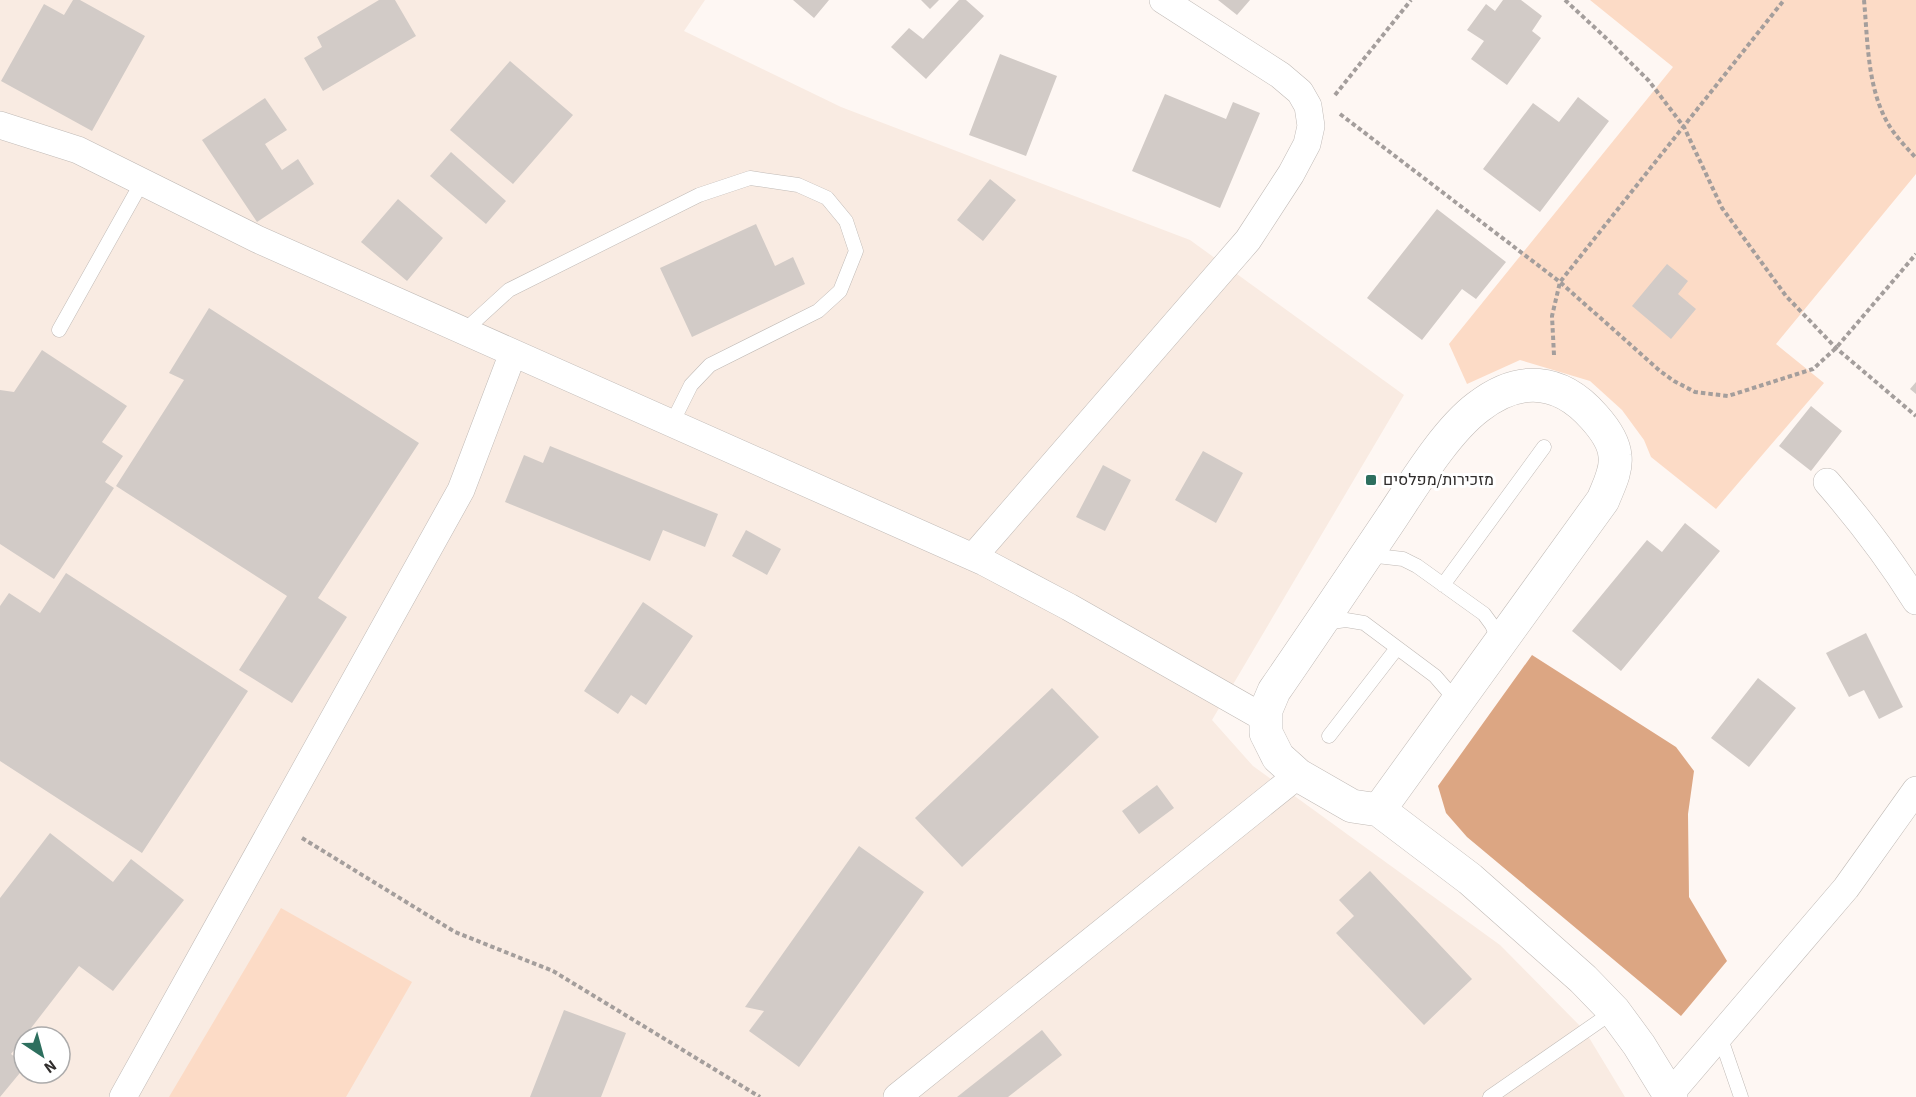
<svg xmlns="http://www.w3.org/2000/svg" width="1916" height="1097" viewBox="0 0 1916 1097" font-family="'Source Sans 3',Heebo,sans-serif">
	<style>
		.built { fill: #f9ebe2; fill-rule: evenodd }
		.green { fill: #fcdbc6 }
		.forest { fill: #dca683 }
		.building { fill: #d2cbc7 }
		.lines { fill: none; stroke-linecap: round; stroke-linejoin: round }
		.lane-casing { stroke: #c0bab6; stroke-width: 15 }
		.street-casing { stroke: #c0bab6; stroke-width: 28 }
		.secondary-casing { stroke: #c0bab6; stroke-width: 34 }
		.path { stroke: #a49e9c; stroke-width: 4; stroke-dasharray: 4.5 3; stroke-linecap: butt }
		.lane { stroke: #fff; stroke-width: 14 }
		.street { stroke: #fff; stroke-width: 27 }
		.secondary { stroke: #fff; stroke-width: 33 }
		.poi-dot { fill: #2d6f5e; stroke: #fff; stroke-width: 2 }
		.labels { text-anchor: middle; dominant-baseline: central; stroke-width: 6; stroke-linejoin: round; paint-order: stroke }
		.poi-label { font-size: 16px; fill: #302d2c; stroke: #fff; text-anchor: start }
	</style>
	<rect width="100%" height="100%" fill="#fef7f3"/>
	<path class="built" d="M0 0H705L684 31 841 107 1190 240 1404 395 1212 720 1253 766 1500 945 1585 1031 1625 1097H0ZM24 1037H60V1073H24Z"/>
	<path class="green" d="M1590 0H1916V174L1776 344 1824 383 1716 509 1651 457 1644 440 1622 410 1590 381 1520 360 1467 384 1449 344 1673 67Z
		M281 908 412 982 346 1097H169Z"/>
	<path class="forest" d="M1532 655 1676 747 1694 771 1688 814 1689 897 1727 961 1681 1016 1467 837 1446 813 1438 786Z"/>
	<path class="building" d="M73 0H80L145 36 92 131 1 81 44 4 64 15Z
		M379 0H395L416 36 323 91 304 58 322 47 317 37Z
		M793 0H829L814 18Z
		M921 0H939L930 9Z
		M959 0H966L984 16 926 79 891 47 909 28 923 39Z
		M1218 0H1250L1237 15Z
		M1503 0H1521L1542 16 1532 31 1541 38 1507 85 1471 59 1484 41 1467 30 1486 4 1495 11Z
		M1000 54 1057 76 1026 156 969 135Z
		M510 61 573 115 513 184 450 130Z
		M1165 94 1226 119 1233 102 1260 113 1220 208 1132 171Z
		M1578 97 1609 121 1540 212 1483 169 1533 103 1559 122Z
		M265 98 287 130 265 144 282 170 298 159 314 184 257 222 202 140Z
		M451 152 506 201 486 224 430 176Z
		M990 179 1016 200 983 241 957 220Z
		M398 199 443 238 407 281 361 242Z
		M1437 209 1506 262 1476 299 1462 289 1422 340 1367 298Z
		M756 224 775 266 793 257 805 284 692 337 660 268Z
		M1667 264 1688 281 1678 294 1696 309 1671 339 1632 306Z
		M209 308 419 443 318 598 347 617 292 703 239 670 287 596 116 486 184 380 169 373Z
		M42 350 127 406 102 442 123 456 105 482 114 488 54 579 0 544V390L14 392Z
		M1916 382V394L1910 389Z
		M1811 406 1842 431 1811 471 1779 446Z
		M550 446 718 514 705 547 663 530 650 561 505 502 524 455 543 463Z
		M1203 451 1243 473 1216 523 1175 500Z
		M1103 465 1131 480 1105 531 1076 517Z
		M1685 523 1720 551 1621 671 1572 631 1647 540 1662 552Z
		M746 530 781 549 767 575 732 556Z
		M66 573 248 691 142 853 0 761V606L9 593 40 613Z
		M643 602 693 636 646 705 631 695 618 714 584 691Z
		M1866 633 1903 707 1879 719 1864 690 1849 697 1826 653Z
		M1758 678 1796 708 1749 767 1711 738Z
		M1052 688 1099 737 962 867 915 818Z
		M1157 785 1174 808 1139 834 1122 811Z
		M50 833 113 882 131 859 184 900 113 991 79 966 11 1054 24 1064V1068L0 1097V898Z
		M859 846 924 892 799 1067 749 1031 764 1011 745 1007Z
		M1370 871 1472 979 1424 1025 1336 933 1354 916 1339 900Z
		M564 1010 626 1033 601 1097H530Z
		M1042 1030 1062 1055 1008 1097H957Z"/>
	<g class="lines">
		<g class="lane-casing">
			<path id="lane" d="M59 330 142 182
				M464 331 509 290 699 195 750 178 798 185 827 198 846 221 856 251 840 291 818 311 710 365 691 385 672 423
				M1368 555 1403 559 1417 566 1484 614 1492 625 1499 641
				M1443 585 1544 447
				M1324 623 1346 620 1364 623 1435 676 1448 691 1452 706
				M1329 736 1397 648
				M1720 1036 1741 1097
				M1490 1097 1614 1011"/>
		</g>
		<g class="street-casing">
			<path id="street" d="M0 125 78 150 257 239 984 562 1069 607 1266 719
				M1827 482C1860 520 1889 558 1916 601
				M973 557 1248 240 1291 174 1307 144 1311 126 1308 106 1300 92 1280 75 1163 0
				M1670 1094 1846 888 1916 790
				M123 1097 461 490 513 353
				M897 1097 1298 775"/>
		</g>
		<g class="secondary-casing">
			<path id="secondary" d="M1379 810 1603 500C1608 487 1617 471 1615 456 1614 442 1603 427 1594 417 1560 378 1519 375 1478 407 1446 431 1414 484 1392 517 1353 575 1314 633 1274 691L1266 710V733L1278 757 1298 775 1352 806 1379 810 1470 879 1583 979 1614 1011 1639 1045 1671 1097"/>
		</g>
		<path class="path" d="M1565 0 1607 39 1649 81 1684 127 1722 208 1786 296 1836 348 1916 416
			M1864 0C1868 43 1867 93 1892 130 1899 140 1908 149 1916 158
			M1335 95 1411 0
			M1340 114 1560 282 1660 371 1674 381 1695 392 1728 396 1813 369 1836 348 1916 254
			M1554 355 1552 316 1560 282 1784 0
			M302 838 455 932 553 971 760 1097"/>
		<use href="#lane" class="lane"/>
		<use href="#street" class="street"/>
		<use href="#secondary" class="secondary"/>
	</g>
	<rect class="poi-dot" x="1365" y="474" width="12" height="12" rx="3"/>
	<g class="labels">
		<g class="poi-label">
			<text x="1383" y="480">מזכירות/מפלסים</text>
		</g>
	</g>
	<g transform="translate(42 1055) rotate(144)"><circle r="28" fill="#ffffff" stroke="#acabab" stroke-width="1.5"/>
	<path d="M0-4.5L10 22L0 15L-10 22Z" fill="#2d6f5e"/>
	<text y="-9" font-size="16" font-weight="bold" text-anchor="middle" fill="#302d2c">N</text>
	</g>
</svg>
